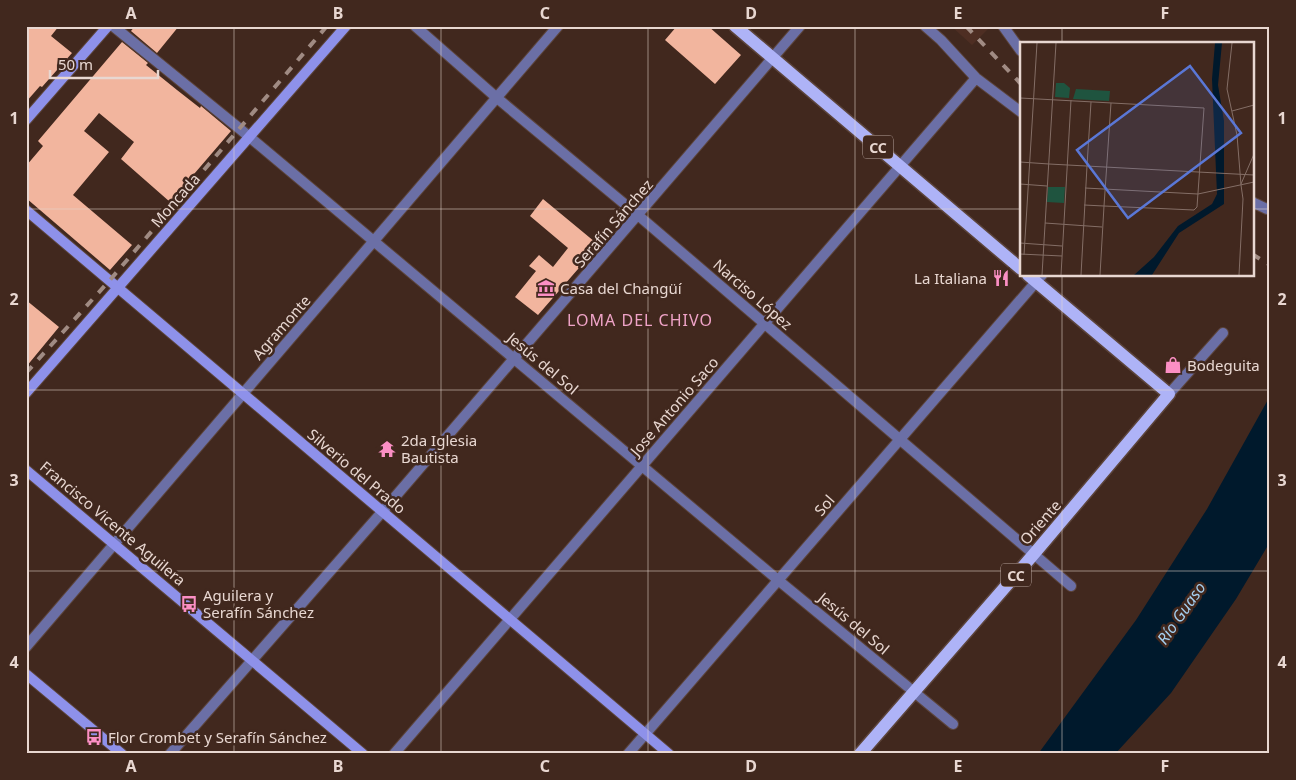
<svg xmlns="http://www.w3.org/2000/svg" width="1296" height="780" viewBox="0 0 1296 780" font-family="'Noto Sans',sans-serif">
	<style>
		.built { fill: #4e2e23 }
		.water { fill: #00192c }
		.building { fill: #f2b59e }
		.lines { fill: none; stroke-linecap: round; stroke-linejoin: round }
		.street-casing { stroke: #5c443b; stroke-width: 12 }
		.secondary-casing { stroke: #5c443b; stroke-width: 12 }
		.primary-casing { stroke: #5c443b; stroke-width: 15 }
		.street { stroke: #6b6fa6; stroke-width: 10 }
		.secondary { stroke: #8e91ea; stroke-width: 10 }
		.primary { stroke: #aeb3f7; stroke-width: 12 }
		.rail { stroke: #a08b83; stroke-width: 4; stroke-dasharray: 9 9; stroke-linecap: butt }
		.grid { fill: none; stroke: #e8d7d1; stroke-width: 1; stroke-opacity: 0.55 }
		.labels { text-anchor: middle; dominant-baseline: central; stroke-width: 5; stroke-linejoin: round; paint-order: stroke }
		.shield { fill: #41281e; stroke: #b6a29b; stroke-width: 1 }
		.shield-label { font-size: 14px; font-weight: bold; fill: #e8d7d1 }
		.street-label { font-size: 15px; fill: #e8d7d1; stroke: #41281e }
		.poi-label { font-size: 15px; fill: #e8d7d1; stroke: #41281e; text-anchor: start }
		.neighbourhood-label { font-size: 16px; letter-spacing: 1px; fill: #efa3c7; stroke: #41281e }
		.water-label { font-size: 16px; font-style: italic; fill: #a4ceef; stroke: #41281e }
		.inset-road { fill: none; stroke: #846e66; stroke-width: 1 }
		.view { fill: #5a77d6; fill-opacity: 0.15; stroke: #5a77d6; stroke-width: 2.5 }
		.inset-edge { fill: none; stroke: #e8d7d1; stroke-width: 2.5 }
		.neatline { fill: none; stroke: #e8d7d1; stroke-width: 2 }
		.grid-label { font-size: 16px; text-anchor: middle; font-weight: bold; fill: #e8d7d1 }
	</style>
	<rect width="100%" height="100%" fill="#41281e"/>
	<path class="built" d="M951 26H991L972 45Z"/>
	<path class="water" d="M1270 396V542L1236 599 1171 693 1115 754H1038L1136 620 1207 509Z"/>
	<path class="building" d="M26 26H59L51 36 72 53 42 87 40 86 26 102Z
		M135 26H179L157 53 131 31Z
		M677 26H708L741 55 715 84 665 40Z
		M122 42 148 63 146 65 177 90 200 108 201 106 231 131 170 202 121 159 134 142 99 113 84 131 109 152 73 195 132 245 110 270 26 198V166L43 146 38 141Z
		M543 199 595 242 582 259 585 261 538 315 515 297 536 271 529 266 539 255 553 267 568 248 530 216Z
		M26 300 59 327 26 367Z"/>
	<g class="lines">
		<g class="street-casing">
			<path id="street" d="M113 26 240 129 778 580 953 724
				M415 26 497 98 639 216 1071 586
				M925 26 941 40 976 78 1021 112
				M1003 26 1021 51
				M1252 202 1267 209
				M1169 394 1223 333
				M26 647 558 26
				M170 754 382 512 800 26
				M394 754 976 78
				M628 754 1042 275"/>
		</g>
		<g class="secondary-casing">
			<path id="secondary" d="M26 120 108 26
				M26 210 669 754
				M26 393 346 26
				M26 470 363 754
				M26 674 122 754"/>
		</g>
		<g class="primary-casing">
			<path id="primary" d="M735 26 1021 269
				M860 754 1033 555 1169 394 1028 275"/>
		</g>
		<use href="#street" class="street"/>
		<use href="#secondary" class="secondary"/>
		<use href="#primary" class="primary"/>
		<path class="rail" d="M966 26 1021 84
			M1252 254 1270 265
			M26 373 110 280 327 26"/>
	</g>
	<path class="grid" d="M234 26V754M441 26V754M648 26V754M855 26V754M1062 26V44M26 209H1021M1252 209H1270M1062 275V754M26 390H1270M26 571H1270"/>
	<defs>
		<g id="restaurant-bare" transform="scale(1.35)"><path d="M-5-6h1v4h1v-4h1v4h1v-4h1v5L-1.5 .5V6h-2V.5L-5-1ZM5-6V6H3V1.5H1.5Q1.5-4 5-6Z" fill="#fb8fc4" stroke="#41281e" stroke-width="2.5" paint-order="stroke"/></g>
		<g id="museum-bare" transform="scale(1.35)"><path d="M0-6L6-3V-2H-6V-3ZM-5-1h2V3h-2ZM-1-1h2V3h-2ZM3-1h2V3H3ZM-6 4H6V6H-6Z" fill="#fb8fc4" stroke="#41281e" stroke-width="2.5" paint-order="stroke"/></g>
		<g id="shop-bare" transform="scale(1.35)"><path d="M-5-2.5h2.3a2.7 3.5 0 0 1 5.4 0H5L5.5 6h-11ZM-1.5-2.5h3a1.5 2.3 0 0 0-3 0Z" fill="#fb8fc4" stroke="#41281e" stroke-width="2.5" paint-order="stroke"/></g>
		<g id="temple-bare" transform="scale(1.35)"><path d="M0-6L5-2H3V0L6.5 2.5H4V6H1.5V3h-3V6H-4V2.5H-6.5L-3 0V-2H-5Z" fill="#fb8fc4" stroke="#41281e" stroke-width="2.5" paint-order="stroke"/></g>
		<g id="bus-bare" transform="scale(1.35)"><path d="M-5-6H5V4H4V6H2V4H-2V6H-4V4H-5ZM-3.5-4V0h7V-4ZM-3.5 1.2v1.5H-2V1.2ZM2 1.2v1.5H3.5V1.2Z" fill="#fb8fc4" stroke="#41281e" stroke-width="2.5" paint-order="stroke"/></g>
	</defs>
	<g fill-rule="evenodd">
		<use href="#restaurant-bare" x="1001" y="278"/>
		<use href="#museum-bare" x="546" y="288"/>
		<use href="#shop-bare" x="1173" y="365"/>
		<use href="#temple-bare" x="387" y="449"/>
		<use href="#bus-bare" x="189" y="604"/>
		<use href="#bus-bare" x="94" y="737"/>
	</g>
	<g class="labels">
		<g class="shield">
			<rect x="863" y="135.5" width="30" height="23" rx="4"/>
			<rect x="1001" y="563.5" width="30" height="23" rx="4"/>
		</g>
		<g class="shield-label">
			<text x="878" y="147">CC</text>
			<text x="1016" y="575">CC</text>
		</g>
		<g class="street-label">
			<text transform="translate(175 200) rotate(-49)">Moncada</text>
			<text transform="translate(613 223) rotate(-49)">Serafín Sánchez</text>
			<text transform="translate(753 294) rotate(41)">Narciso López</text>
			<text transform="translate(281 327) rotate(-49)">Agramonte</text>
			<text transform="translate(543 363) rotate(40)">Jesús del Sol</text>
			<text transform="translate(674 406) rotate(-49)">Jose Antonio Saco</text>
			<text transform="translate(357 471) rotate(40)">Silverio del Prado</text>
			<text transform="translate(824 505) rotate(-49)">Sol</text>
			<text transform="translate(1040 522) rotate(-49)">Oriente</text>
			<text transform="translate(113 523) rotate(40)">Francisco Vicente Aguilera</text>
			<text transform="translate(854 623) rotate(40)">Jesús del Sol</text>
		</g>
		<g class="poi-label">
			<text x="987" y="278" text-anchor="end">La Italiana</text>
			<text x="560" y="288">Casa del Changüí</text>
			<text x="1187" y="365">Bodeguita</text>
			<text x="401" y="440">2da Iglesia<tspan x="401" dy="17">Bautista</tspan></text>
			<text x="203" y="595">Aguilera y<tspan x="203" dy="17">Serafín Sánchez</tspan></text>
			<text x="108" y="737">Flor Crombet y Serafín Sánchez</text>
		</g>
		<g class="neighbourhood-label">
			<text x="640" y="320">LOMA DEL CHIVO</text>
		</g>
		<g class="water-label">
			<text transform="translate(1181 613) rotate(-55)">Río Guaso</text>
		</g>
	</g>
	<g transform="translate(1020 42)">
		<rect width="234" height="234" fill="#41281e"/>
		<path d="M36 41H44L50 46 49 56 35 55ZM56 47 90 49 89 59 53 57ZM28 145H45L44 161 27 160Z" fill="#1f543f"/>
		<path d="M195 1H202L198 43 204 79V162L159 191 132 233H114L134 215 158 184 192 162 197 152 192 37Z" fill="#00192c"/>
		<path class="inset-road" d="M212 1 207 47 217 93 221 143M0 56 184 66 177 165 174 168 84 164 80 233M212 69 234 63M0 120 29 122M29 122 234 133M67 124 71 60M0 142 27 144M221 142 234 112M65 146 178 152M178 152 234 140M64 163 84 164 91 61M25 181 82 185M0 201 42 204M0 212 42 214M4 213 17 1M22 233 36 1M41 233 51 58M61 233 67 124M219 233 223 157 221 143"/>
		<path class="view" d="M170 24 221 91 108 176 57 108Z"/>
		<rect width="234" height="234" class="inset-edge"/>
	</g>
	<rect width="1296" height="780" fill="none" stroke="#41281e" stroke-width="55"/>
	<path d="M50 70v8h108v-8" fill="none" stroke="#e8d7d1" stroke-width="2.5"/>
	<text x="58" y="70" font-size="15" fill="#e8d7d1" stroke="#41281e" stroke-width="4" paint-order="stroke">50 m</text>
	<rect x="28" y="28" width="1240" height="724" class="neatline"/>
	<g class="grid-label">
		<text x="131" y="19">A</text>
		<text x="338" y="19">B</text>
		<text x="545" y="19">C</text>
		<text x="751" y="19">D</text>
		<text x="958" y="19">E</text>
		<text x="1165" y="19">F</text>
		<text x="14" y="124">1</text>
		<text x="1282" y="124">1</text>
		<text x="14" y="305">2</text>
		<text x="1282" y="305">2</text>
		<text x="14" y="486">3</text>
		<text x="1282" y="486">3</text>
		<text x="14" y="668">4</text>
		<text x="1282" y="668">4</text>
		<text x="131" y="772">A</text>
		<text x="338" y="772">B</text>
		<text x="545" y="772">C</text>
		<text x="751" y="772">D</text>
		<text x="958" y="772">E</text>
		<text x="1165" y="772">F</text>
	</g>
</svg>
